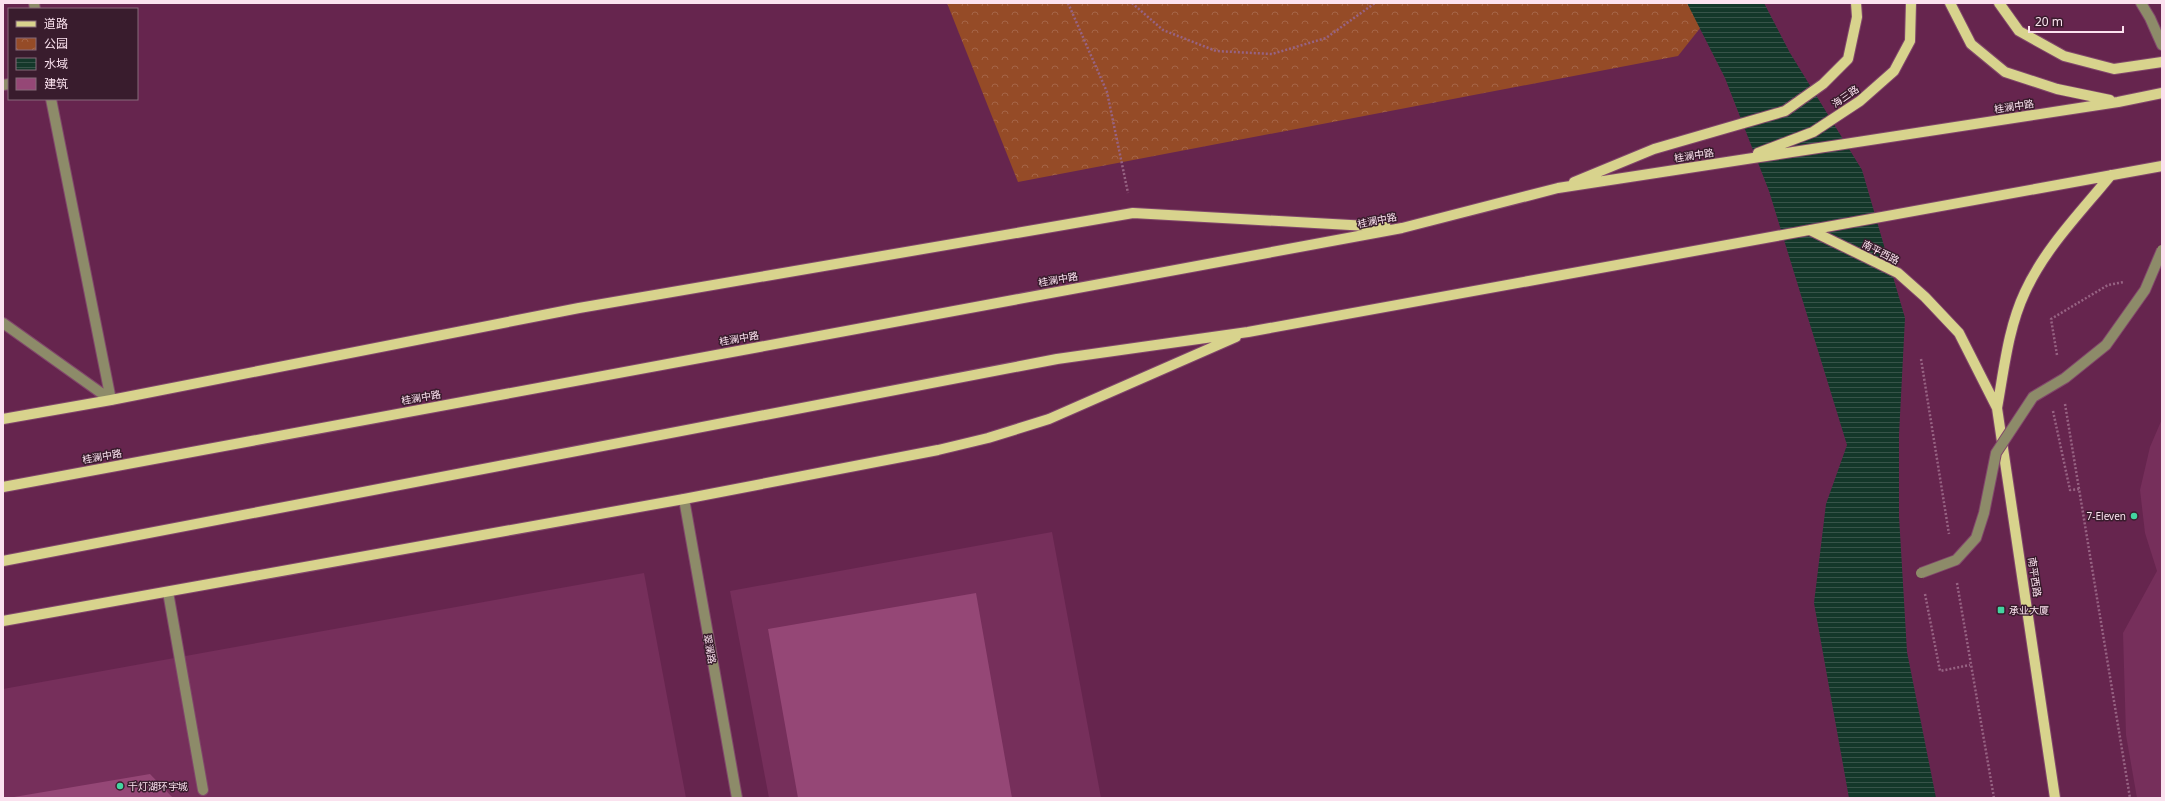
<svg xmlns="http://www.w3.org/2000/svg" width="2165" height="801" viewBox="0 0 2165 801" font-family="'Noto Sans','Noto Sans SC',sans-serif">
	<style>
		.built { fill: #762f5b }
		.park { fill: url(#park-crowns) }
		.water { fill: url(#water-rules) }
		.building { fill: #954776 }
		.lines { fill: none; stroke-linecap: round; stroke-linejoin: round }
		.minor-casing { stroke: #81476b; stroke-width: 12 }
		.major-casing { stroke: #81476b; stroke-width: 12 }
		.path { stroke: #976383; stroke-width: 2.5; stroke-dasharray: 2 2; stroke-linecap: butt }
		.minor { stroke: #8d8b69; stroke-width: 10 }
		.major { stroke: #d8d38d; stroke-width: 10 }
		.minor-bridge-casing { stroke: #81476b; stroke-width: 12; stroke-linecap: butt }
		.minor-bridge { stroke: #8d8b69; stroke-width: 10 }
		.poi-dot { fill: #43d4a0; stroke: #391c2d; stroke-width: 1.5 }
		.labels { text-anchor: middle; dominant-baseline: central; stroke-width: 3; stroke-linejoin: round; paint-order: stroke }
		.street-label { font-size: 10px; fill: #fbe2ef; stroke: #391c2d }
		.poi-label { font-size: 10px; fill: #fbe2ef; stroke: #391c2d; text-anchor: start }
	</style>
	<defs>
		<pattern id="park-crowns" width="20" height="18" patternUnits="userSpaceOnUse"><rect width="20" height="18" fill="#954b27"/><path d="M2 6a3 3 0 1 1 6 0M12 15a3 3 0 1 1 6 0" fill="none" stroke="#a56547"/></pattern>
		<pattern id="water-rules" width="6" height="5" patternUnits="userSpaceOnUse"><rect width="6" height="5" fill="#14382a"/><path d="M0 2.5h6" fill="none" stroke="#375449"/></pattern>
	</defs>
	<rect width="100%" height="100%" fill="#66254e"/>
	<path class="built" d="M2162 419V798H2137L2126 735 2123 633 2157 571 2145 533 2140 490 2150 447Z
		M1052 532 1101 798H769L730 591Z
		M644 573 686 798H3V689Z"/>
	<path class="park" d="M947 3H1720L1678 56 1018 182Z"/>
	<path class="water" d="M1687 3H1764L1790 53 1862 170 1905 318 1899 435V516L1907 652 1936 798H1849L1814 603 1826 504 1847 445 1769 191 1725 78Z"/>
	<path class="building" d="M976 593 1012 798H798L768 629Z
		M150 774 173 798H14V797Z"/>
	<g class="lines">
		<g class="minor-casing">
			<path id="minor" d="M34 3 35 9
				M2141 3 2150 18 2162 45
				M3 85 9 84
				M51 99 111 400
				M3 323 111 400
				M684 499 737 798
				M168 592 203 790"/>
		</g>
		<g class="major-casing">
			<path id="major" d="M1950 3 1971 44 2005 72 2057 89 2110 100
				M1999 3 2019 31 2064 56 2114 69 2162 62
				M1758 153 1813 132 1860 101 1894 71 1910 41 1911 3
				M1574 182 1654 149 1785 111 1823 84 1848 59 1857 17 1856 3
				M1810 230 1898 273 1925 297 1959 333 1997 408 2055 798
				M1997 408C2004 370 2008 328 2025 292 2045 248 2081 212 2111 175
				M3 419 111 400 579 308 1133 213 1386 227
				M3 487 1402 228 1558 188 2118 102 2162 93
				M3 561 1057 359 1248 332 2162 166
				M3 621 684 499 938 450 988 438 1049 419 1236 337"/>
		</g>
		<path class="path" d="M1068 3 1107 92 1128 193
			M1132 3 1163 30 1216 51 1272 54 1326 38 1375 3
			M2057 355 2051 319 2108 285 2124 282
			M1921 359 1949 534
			M2065 404 2130 798
			M2053 411 2070 490 2079 489
			M1957 583 1994 798
			M1925 594 1940 671 1970 665"/>
		<use href="#minor" class="minor"/>
		<use href="#major" class="major"/>
		<g class="minor-bridge-casing">
			<path id="minor-bridge" d="M1921 573 1956 560 1976 538 1984 513 1996 453 2033 397 2065 378 2106 345 2145 290 2162 250"/>
		</g>
		<use href="#minor-bridge" class="minor-bridge"/>
	</g>
	<g class="poi-dot">
		<circle cx="2134" cy="516" r="4"/>
		<rect x="1997" y="606" width="8" height="8" rx="2"/>
		<circle cx="120" cy="786" r="4"/>
	</g>
	<g class="labels">
		<g class="street-label">
			<text transform="translate(1845 96) rotate(-35)">海三路</text>
			<text transform="translate(2014 106) rotate(-9)">桂澜中路</text>
			<text transform="translate(1694 155) rotate(-9)">桂澜中路</text>
			<text transform="translate(1377 220) rotate(-11)">桂澜中路</text>
			<text transform="translate(1881 252) rotate(27)">南平西路</text>
			<text transform="translate(1058 279) rotate(-10)">桂澜中路</text>
			<text transform="translate(739 338) rotate(-10)">桂澜中路</text>
			<text transform="translate(421 397) rotate(-10)">桂澜中路</text>
			<text transform="translate(102 456) rotate(-10)">桂澜中路</text>
			<text transform="translate(2035 577) rotate(82)">南平西路</text>
			<text transform="translate(710 649) rotate(80)">翠澜路</text>
		</g>
		<g class="poi-label">
			<text x="2126" y="516" text-anchor="end">7-Eleven</text>
			<text x="2009" y="610">承业大厦</text>
			<text x="128" y="786">千灯湖环宇城</text>
		</g>
	</g>
	<rect width="2165" height="801" fill="none" stroke="#fbe2ef" stroke-width="8"/>
	<rect x="8" y="8" width="130" height="92" fill="#391c2d" stroke="#876b7b"/>
	<rect x="16" y="21" width="20" height="6" fill="#d8d38d" stroke="#876b7b"/>
	<text x="44" y="28" font-size="12" fill="#fbe2ef">道路</text>
	<rect x="16" y="38" width="20" height="12" fill="url(#park-crowns)" stroke="#876b7b"/>
	<text x="44" y="48" font-size="12" fill="#fbe2ef">公园</text>
	<rect x="16" y="58" width="20" height="12" fill="url(#water-rules)" stroke="#876b7b"/>
	<text x="44" y="68" font-size="12" fill="#fbe2ef">水域</text>
	<rect x="16" y="78" width="20" height="12" fill="#954776" stroke="#876b7b"/>
	<text x="44" y="88" font-size="12" fill="#fbe2ef">建筑</text>
	<path d="M2029 26v6h94v-6" fill="none" stroke="#fbe2ef" stroke-width="2"/>
	<text x="2035" y="26" font-size="12" fill="#fbe2ef" stroke="#391c2d" stroke-width="3" paint-order="stroke">20 m</text>
</svg>
